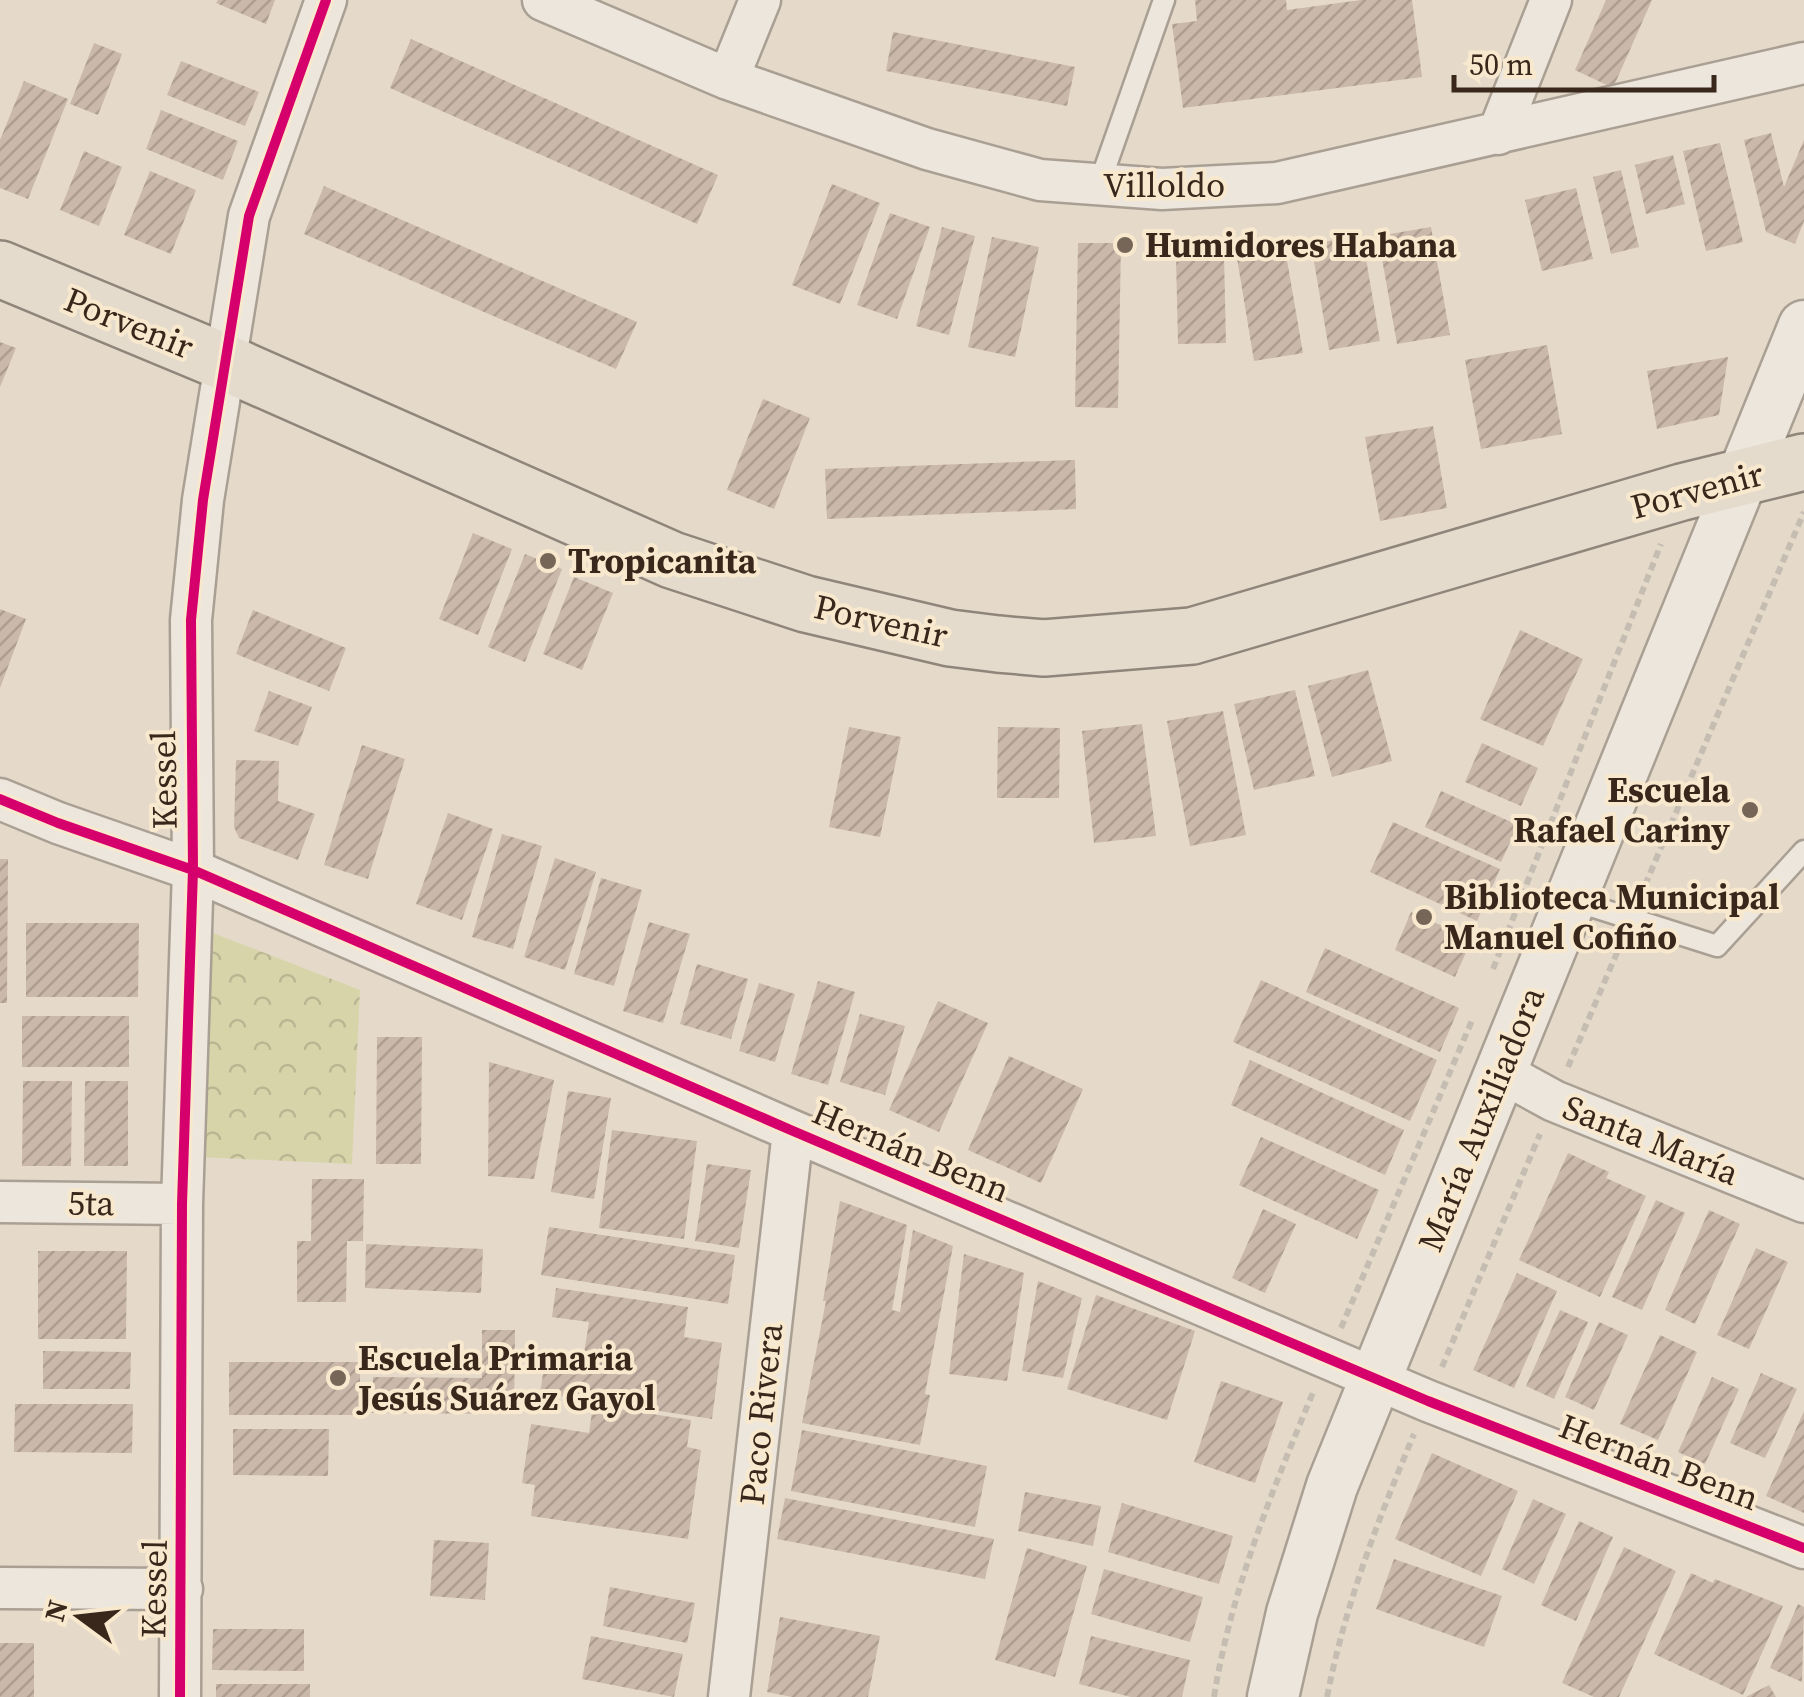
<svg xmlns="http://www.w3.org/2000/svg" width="1804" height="1697" viewBox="0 0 1804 1697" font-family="'Source Serif 4',serif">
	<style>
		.forest { fill: url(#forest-crowns) }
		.building { fill: url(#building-hatch) }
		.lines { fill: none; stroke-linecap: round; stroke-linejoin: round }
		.service-casing { stroke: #aa9f93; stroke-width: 25 }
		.minor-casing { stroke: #aa9f93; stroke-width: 45 }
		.tertiary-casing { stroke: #aa9f93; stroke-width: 55 }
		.primary-casing { stroke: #8f857a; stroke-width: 60 }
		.path { stroke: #c5bdb2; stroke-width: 6; stroke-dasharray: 8 5; stroke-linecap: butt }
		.service { stroke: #ece6dc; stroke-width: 20 }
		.minor { stroke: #ece6dc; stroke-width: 40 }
		.tertiary { stroke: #ece6dc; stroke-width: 50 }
		.primary { stroke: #e4dbcc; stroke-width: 55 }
		.cycleway-casing { stroke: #f8e9ce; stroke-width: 16 }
		.cycleway { stroke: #d6006c; stroke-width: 10 }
		.poi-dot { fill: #756658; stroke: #f8e9ce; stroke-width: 4 }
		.labels { text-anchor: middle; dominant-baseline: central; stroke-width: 8; stroke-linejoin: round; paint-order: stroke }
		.street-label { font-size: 35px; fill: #39271b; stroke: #f8e9ce }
		.poi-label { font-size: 35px; font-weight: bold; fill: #39271b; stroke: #f8e9ce; text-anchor: start }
	</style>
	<defs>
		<pattern id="forest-crowns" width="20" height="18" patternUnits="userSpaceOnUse" patternTransform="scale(2.5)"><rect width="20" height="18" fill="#d8d4aa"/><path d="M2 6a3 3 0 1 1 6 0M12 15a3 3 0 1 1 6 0" fill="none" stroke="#bab692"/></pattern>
		<pattern id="building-hatch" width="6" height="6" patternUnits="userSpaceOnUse" patternTransform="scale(2.5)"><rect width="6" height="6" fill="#cab8aa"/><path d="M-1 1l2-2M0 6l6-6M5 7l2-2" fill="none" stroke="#ae9e92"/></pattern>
	</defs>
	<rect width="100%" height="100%" fill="#e5dac9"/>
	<path class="forest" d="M208 931 360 990 352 1164 198 1157Z"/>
	<path class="building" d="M218 0H275L266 24 216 3Z
		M1195 0H1286L1287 10 1361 0H1412L1422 77 1183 108 1172 24 1197 21Z
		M1606 0H1652L1613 88 1575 70Z
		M893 32 1075 67 1067 106 886 71Z
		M411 39 718 175 697 224 390 88Z
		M94 43 122 54 98 115 70 104Z
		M181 61 259 92 245 126 167 95Z
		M24 81 68 99 28 199 0 188V140Z
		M161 110 238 141 223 180 146 149Z
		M1771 133 1784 187 1804 140V221L1795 244 1766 232 1744 140Z
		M1720 143 1743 242 1706 251 1683 151Z
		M84 151 122 167 99 226 60 210Z
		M1673 155 1685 204 1646 214 1635 165Z
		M1621 170 1639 247 1611 254 1593 177Z
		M150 171 196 190 171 254 124 235Z
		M832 184 880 203 840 304 792 285Z
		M324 186 637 322 616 369 304 234Z
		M1576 188 1593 259 1542 271 1525 200Z
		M890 213 930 227 897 319 857 305Z
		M942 227 975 236 949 335 916 326Z
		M1431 227 1450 335 1397 344 1378 236Z
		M1362 235 1380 341 1329 350 1311 244Z
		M992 237 1039 247 1015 357 968 347Z
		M1283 237 1303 353 1254 361 1235 246Z
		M1078 243H1121L1118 408 1075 407Z
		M1224 256 1226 343 1178 344 1176 257Z
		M0 342 16 348 0 387Z
		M1547 345 1562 434 1481 449 1465 360Z
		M1728 357 1719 415 1657 429 1647 371Z
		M763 399 810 418 774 509 727 490Z
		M1433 426 1447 508 1380 521 1365 437Z
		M1075 460 1076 509 827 519 825 469Z
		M473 533 512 549 478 635 439 619Z
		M525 554 562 569 525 662 488 647Z
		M574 577 613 593 582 670 543 654Z
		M0 609 26 619 0 688Z
		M253 610 346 648 329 691 236 654Z
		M1520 630 1583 659 1543 746 1480 719Z
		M1368 670 1392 761 1332 777 1308 686Z
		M1295 690 1315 776 1254 790 1234 704Z
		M269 691 312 707 298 746 254 731Z
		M1223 711 1246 835 1190 846 1167 721Z
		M1142 724 1156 836 1094 843 1082 731Z
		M849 727 901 737 880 837 829 827Z
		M998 727 1060 728 1059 798H997Z
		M1482 743 1538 768 1521 806 1465 782Z
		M362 745 405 759 368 879 324 865Z
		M236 760 279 761 278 801 315 814 298 860 239 838 234 827Z
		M1441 791 1518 825 1501 862 1425 827Z
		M448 813 493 829 462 920 416 904Z
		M1393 822 1500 869 1477 921 1370 872Z
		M502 834 542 846 513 949 472 937Z
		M555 858 596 872 565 970 524 957Z
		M0 859H8L7 1003H0Z
		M601 878 642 890 614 986 574 974Z
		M1411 912 1472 939 1455 977 1395 950Z
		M649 922 690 934 663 1023 623 1011Z
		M26 923H139L138 997H26Z
		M1325 948 1459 1008 1440 1052 1306 992Z
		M697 964 748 979 731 1039 680 1024Z
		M1261 980 1437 1060 1410 1121 1233 1042Z
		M818 981 855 992 828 1085 791 1074Z
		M759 983 795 994 775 1062 739 1051Z
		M938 1001 988 1023 939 1132 889 1110Z
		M860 1014 905 1026 885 1095 840 1082Z
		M22 1016H129V1067H22Z
		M377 1037H422L421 1164H376Z
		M1009 1056 1083 1089 1041 1183 968 1150Z
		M1250 1060 1404 1130 1385 1175 1231 1105Z
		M489 1062 554 1080 534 1179 488 1176Z
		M23 1081H72L71 1166H22Z
		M85 1081H128V1166H84Z
		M568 1091 611 1098 594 1199 551 1192Z
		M612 1130 697 1141 684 1239 599 1228Z
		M1261 1137 1379 1190 1357 1239 1239 1185Z
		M1568 1153 1609 1172 1606 1178 1646 1196 1600 1297 1519 1260Z
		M707 1164 751 1170 739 1248 695 1241Z
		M312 1179H364L363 1241H347L346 1302H297V1241H311Z
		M1656 1200 1685 1213 1642 1310 1612 1297Z
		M840 1201 907 1225 892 1310 900 1312 913 1230 953 1246 925 1394 930 1395 920 1445 802 1423 826 1301H823Z
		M1263 1209 1296 1224 1265 1293 1232 1278Z
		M1709 1210 1740 1224 1695 1324 1665 1310Z
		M549 1227 735 1255 728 1304 541 1275Z
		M366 1244 483 1249 481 1293 365 1288Z
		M1756 1248 1788 1262 1749 1349 1717 1335Z
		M38 1251H127L126 1339H38Z
		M964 1254 1024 1273 1007 1381 949 1374Z
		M1517 1273 1557 1291 1514 1388 1473 1370Z
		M1038 1281 1082 1298 1063 1378 1022 1371Z
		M556 1288 688 1307 684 1337 722 1343 712 1419 540 1393 546 1355 583 1360 589 1322 552 1317Z
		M1096 1295 1195 1331 1167 1420 1067 1389Z
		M1560 1310 1588 1322 1554 1399 1526 1386Z
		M1599 1322 1628 1335 1594 1410 1565 1397Z
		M482 1330H515L514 1414 372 1413 373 1377 482 1378Z
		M1660 1335 1697 1352 1658 1440 1620 1424Z
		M43 1351 131 1352 130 1389H43Z
		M229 1362H360V1415H229Z
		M1761 1373 1797 1389 1765 1458 1730 1443Z
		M1712 1377 1739 1389 1705 1464 1678 1452Z
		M1221 1381 1283 1402 1255 1483 1194 1462Z
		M15 1404H133L132 1453 14 1452Z
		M593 1405 691 1420 687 1447 701 1450 688 1539 531 1516 535 1485 522 1483 531 1424 589 1433Z
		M1804 1411V1513L1766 1496Z
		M233 1429H329L328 1476 233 1475Z
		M802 1430 987 1466 975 1527 791 1491Z
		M1432 1453 1518 1491 1481 1576 1395 1539Z
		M1025 1492 1101 1506 1093 1546 1018 1531Z
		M785 1498 994 1539 985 1579 777 1539Z
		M1533 1499 1566 1514 1534 1584 1502 1569Z
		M1122 1503 1233 1536 1219 1584 1108 1552Z
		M1579 1521 1613 1537 1576 1621 1541 1605Z
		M434 1540 489 1543 485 1600 430 1596Z
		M1624 1547 1676 1571 1619 1697H1594L1562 1683Z
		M1027 1548 1087 1566 1055 1677 995 1660Z
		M1394 1559 1502 1596 1484 1647 1376 1609Z
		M1104 1569 1203 1597 1190 1642 1091 1614Z
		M1691 1573 1713 1583 1715 1579 1783 1606 1743 1695 1654 1654Z
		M610 1587 695 1603 687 1643 603 1626Z
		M1798 1604 1804 1607 1802 1682 1770 1668Z
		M780 1617 880 1636 868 1697H792L767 1692Z
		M213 1629H304V1671L212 1670Z
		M591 1636 683 1654 674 1697 582 1679Z
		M1091 1636 1190 1660 1182 1697H1131L1079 1684Z
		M0 1643H34V1697H0Z
		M216 1684H310V1697H216Z
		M1769 1685 1776 1697H1746Z"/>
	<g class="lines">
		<g class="service-casing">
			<path id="service" d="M1099 185 1164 0
				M1572 900 1717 946 1804 851"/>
		</g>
		<g class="minor-casing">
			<path id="minor" d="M543 0 728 79 927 149 1040 180 1162 189 1277 183 1804 63
				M728 79 760 0
				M1498 134 1551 0
				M0 799 58 823 193 870 793 1131 1428 1401 1804 1548
				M1501 1072 1554 1101 1804 1202
				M0 1202 182 1204
				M0 1588 182 1589
				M180 1697 182 1204 193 870 191 620 203 500 249 216 326 0
				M729 1697 793 1131"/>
		</g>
		<g class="tertiary-casing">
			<path id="tertiary" d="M1273 1697 1292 1613 1332 1486 1804 326"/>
		</g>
		<g class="primary-casing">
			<path id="primary" d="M0 269 224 362 672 560 806 604 950 638 998 644 1044 648 1192 636 1682 492 1804 462"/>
		</g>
		<path class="path" d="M1640 897 1804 512
			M1493 969 1661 544
			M1568 1067 1622 941
			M1341 1328 1473 1018
			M1442 1367 1540 1134
			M1214 1697C1231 1590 1273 1489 1314 1390
			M1327 1697C1345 1605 1378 1520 1414 1434"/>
		<use href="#service" class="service"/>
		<use href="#minor" class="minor"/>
		<use href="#tertiary" class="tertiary"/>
		<use href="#primary" class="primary"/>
		<g class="cycleway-casing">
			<path id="cycleway" d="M0 799 58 823 193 870 793 1131 1428 1401 1804 1548
				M180 1697 182 1204 193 870 191 620 203 500 249 216 326 0"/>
		</g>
		<use href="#cycleway" class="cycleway"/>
	</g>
	<g class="poi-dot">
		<circle cx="1125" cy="245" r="10"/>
		<circle cx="548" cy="561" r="10"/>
		<circle cx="1750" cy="810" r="10"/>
		<circle cx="1424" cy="917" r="10"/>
		<circle cx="338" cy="1378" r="10"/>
	</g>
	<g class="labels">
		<g class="street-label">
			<text x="1164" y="185">Villoldo</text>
			<text transform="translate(129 323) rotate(22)">Porvenir</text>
			<text transform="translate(1697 490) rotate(-15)">Porvenir</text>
			<text transform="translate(881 621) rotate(13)">Porvenir</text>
			<text transform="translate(164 780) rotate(-91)">Kessel</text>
			<text transform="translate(1481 1119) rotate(-68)">María Auxiliadora</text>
			<text transform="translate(1651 1140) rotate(22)">Santa María</text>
			<text transform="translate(911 1151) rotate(23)">Hernán Benn</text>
			<text transform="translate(91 1203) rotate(1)">5ta</text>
			<text transform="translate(761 1414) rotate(-84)">Paco Rivera</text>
			<text transform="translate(1659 1462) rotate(21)">Hernán Benn</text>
			<text transform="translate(154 1589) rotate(-89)">Kessel</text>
		</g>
		<g class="poi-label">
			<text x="1145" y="245">Humidores Habana</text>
			<text x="568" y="561">Tropicanita</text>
			<text x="1730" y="790" text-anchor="end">Escuela<tspan x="1730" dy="40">Rafael Cariny</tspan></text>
			<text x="1444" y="897">Biblioteca Municipal<tspan x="1444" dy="40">Manuel Cofiño</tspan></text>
			<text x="358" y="1358">Escuela Primaria<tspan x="358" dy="40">Jesús Suárez Gayol</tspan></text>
		</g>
	</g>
	<g transform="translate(80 1617) rotate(285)" stroke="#f8e9ce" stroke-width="8" paint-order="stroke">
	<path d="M0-8L18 38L0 25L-18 38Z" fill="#39271b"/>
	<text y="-15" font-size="28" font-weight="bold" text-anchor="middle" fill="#39271b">N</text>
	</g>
	<path d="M1454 75v15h260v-15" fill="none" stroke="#39271b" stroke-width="5"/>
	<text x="1469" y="75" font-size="30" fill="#39271b" stroke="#f8e9ce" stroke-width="8" paint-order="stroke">50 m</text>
</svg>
